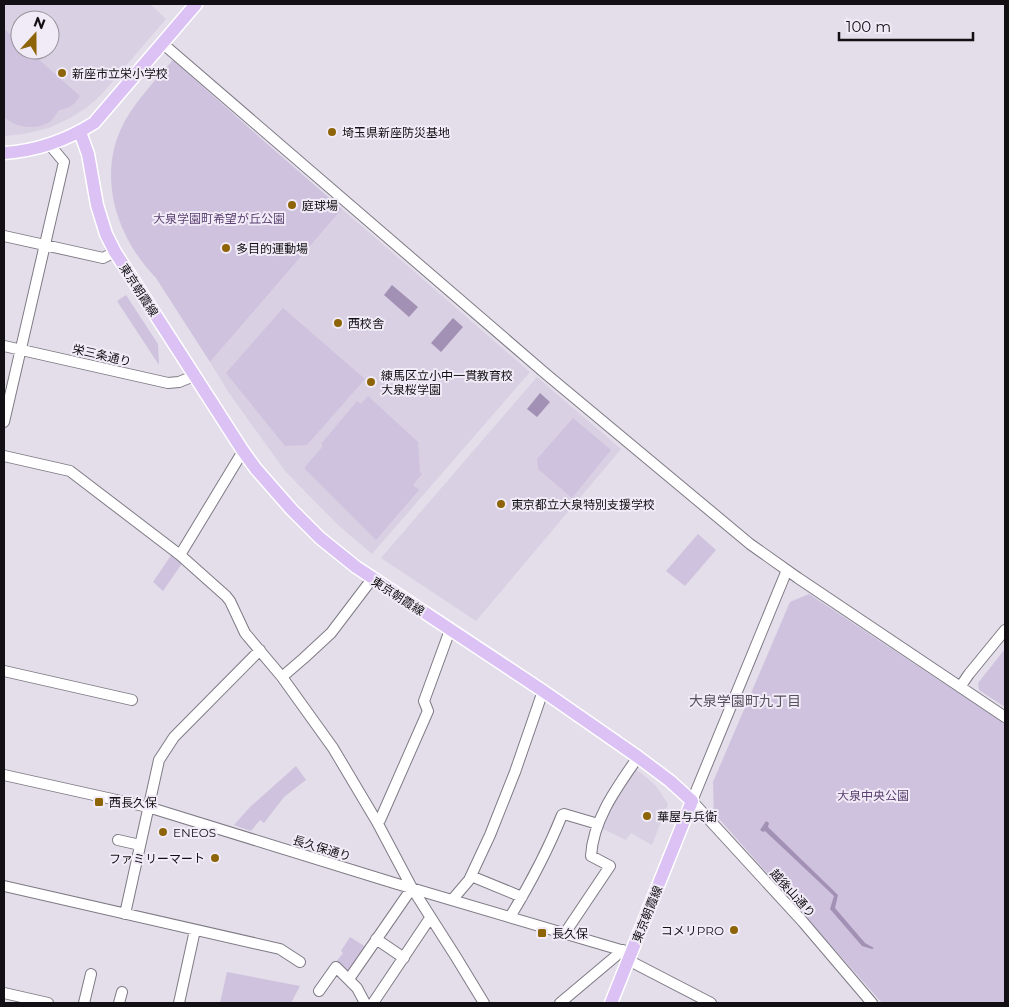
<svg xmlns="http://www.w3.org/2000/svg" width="1009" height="1007" viewBox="0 0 1009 1007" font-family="Montserrat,'Noto Sans JP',sans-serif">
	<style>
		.built { fill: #d9d0e3; fill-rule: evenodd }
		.green { fill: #cfc2de }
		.water { fill: #a291b4 }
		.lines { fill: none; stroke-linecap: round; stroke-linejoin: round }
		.minor-casing { stroke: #7f7a85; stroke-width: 12 }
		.major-casing { stroke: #fff; stroke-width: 15 }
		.minor { stroke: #fff; stroke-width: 10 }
		.major { stroke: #dcc2f4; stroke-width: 12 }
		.poi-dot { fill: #8d6508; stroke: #f1ebf7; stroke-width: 2 }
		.labels { text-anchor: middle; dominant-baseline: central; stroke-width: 4; stroke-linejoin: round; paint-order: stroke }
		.poi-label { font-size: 12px; fill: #121014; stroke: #f1ebf7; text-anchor: start }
		.park-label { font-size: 12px; fill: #5c4273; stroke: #f1ebf7 }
		.street-label { font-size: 12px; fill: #121014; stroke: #f1ebf7 }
		.neighbourhood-label { font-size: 14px; fill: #57525d; stroke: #f1ebf7 }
	</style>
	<rect width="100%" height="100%" fill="#e3deea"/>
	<path class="built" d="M4 4H150L166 19 100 96 86 108 70 118 49 128 24 134 4 136ZM20 20H50V50H20Z
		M342 209 530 372 372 554 338 525 285 471 229 393 210 362Z
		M537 377 621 449 476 621 381 558Z
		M634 768 647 778 656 786 668 804 652 845 631 833 626 840 601 828 618 794Z"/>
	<path class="green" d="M4 29 20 43V50H28L80 96C77 100 74 105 69 107 66 109 61 109 58 111 56 114 54 118 51 121 37 131 16 128 4 117Z
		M173 60 265 142 342 209 210 362 156 278C119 240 98 182 120 131 132 104 154 82 173 60Z
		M126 295 158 344 159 365 117 301Z
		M283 308 365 379 307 445 285 446 226 373Z
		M368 396 418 442 420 472 422 474 413 485 419 490 376 540 304 468 323 446 321 444 357 401 361 404Z
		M573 418 611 450 572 498 538 469 537 459Z
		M698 534 716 550 685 586 666 571Z
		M172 554 183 562 163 591 153 582Z
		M809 594 1005 724V1003H882L714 813 713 782 790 602Z
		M1005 649V707L979 690 978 683Z
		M296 766 306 780 284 797 264 823 260 820 251 831 234 825 250 807Z
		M350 937 366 947 350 971H345L336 962 343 953 341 951Z
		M227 972 300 986 291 1003H220Z"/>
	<path class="water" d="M392 285 418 307 409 317 384 295Z
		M453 318 463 327 441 352 431 343Z
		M540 393 550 402 537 417 527 409Z
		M766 821 769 823 768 827 838 895 835 908 865 943 874 948 872 949 862 946 830 909 834 896 765 831 763 832 760 830Z"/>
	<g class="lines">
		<g class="minor-casing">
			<path id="minor" d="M162 43 546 374 750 544 798 578 1005 717
				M4 236 103 258 115 252
				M4 346 168 383 179 382 194 376
				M4 422 64 162 49 144
				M4 456 70 471 180 555 226 596 230 601 245 633 282 677 333 748 377 822 412 888 456 957 484 1003
				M180 555 243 451
				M787 570 692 801 803 922 872 1003
				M4 671 132 700
				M282 677 304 658 331 633 372 579
				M960 687 969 674 1005 630
				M4 775 148 807 394 883 631 953
				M377 822 380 820 428 711 424 701 450 630
				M118 840 140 845
				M471 876 522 897
				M4 886 280 949 300 962
				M452 900 469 880 490 835 515 772 543 691
				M125 914 159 760 174 737 260 650
				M510 917C530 884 548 850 562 815L564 814 598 824
				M565 933 610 866 591 856C593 819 618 786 638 757
				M376 939 404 958
				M628 960 711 1003
				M349 979 412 888
				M319 991 336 967 357 988 365 1003
				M4 993 48 1003
				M84 1003 91 974
				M119 1003 122 992
				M179 1003 195 930
				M373 1003 430 918
				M560 1003 623 950"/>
		</g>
		<g class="major-casing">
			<path id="major" d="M80 132 88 154 97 205 106 234 115 252 243 451 256 469 292 510 320 538 356 567 543 691 638 757 670 781 692 801 611 1003
				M4 153C35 151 67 140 94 123L196 4"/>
		</g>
		<use href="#minor" class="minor"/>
		<use href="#major" class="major"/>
	</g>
	<g class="poi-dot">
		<circle cx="62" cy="73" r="5"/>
		<circle cx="332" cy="132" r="5"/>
		<circle cx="292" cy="205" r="5"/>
		<circle cx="226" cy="248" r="5"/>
		<circle cx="338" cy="323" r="5"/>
		<circle cx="371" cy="382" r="5"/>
		<circle cx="501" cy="504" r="5"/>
		<rect x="94" y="797" width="10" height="10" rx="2.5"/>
		<circle cx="647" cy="816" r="5"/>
		<circle cx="163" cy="832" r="5"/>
		<circle cx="215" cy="858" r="5"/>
		<circle cx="734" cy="930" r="5"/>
		<rect x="537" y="928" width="10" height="10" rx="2.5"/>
	</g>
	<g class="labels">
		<g class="poi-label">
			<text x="72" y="73">新座市立栄小学校</text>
			<text x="342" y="132">埼玉県新座防災基地</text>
			<text x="302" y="205">庭球場</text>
			<text x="236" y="248">多目的運動場</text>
			<text x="348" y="323">西校舎</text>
			<text x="381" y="375">練馬区立小中一貫教育校<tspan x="381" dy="14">大泉桜学園</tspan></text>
			<text x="511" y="504">東京都立大泉特別支援学校</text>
			<text x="109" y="802">西長久保</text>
			<text x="657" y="816">華屋与兵衛</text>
			<text x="173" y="832">ENEOS</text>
			<text x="205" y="858" text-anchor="end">ファミリーマート</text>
			<text x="724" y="930" text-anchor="end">コメリPRO</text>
			<text x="552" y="933">長久保</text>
		</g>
		<g class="park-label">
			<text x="219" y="218">大泉学園町希望が丘公園</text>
			<text x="873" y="795">大泉中央公園</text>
		</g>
		<g class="street-label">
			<text transform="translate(139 290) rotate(57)">東京朝霞線</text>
			<text transform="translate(102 355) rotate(13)">栄三条通り</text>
			<text transform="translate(398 596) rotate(33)">東京朝霞線</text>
			<text transform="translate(322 848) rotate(17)">長久保通り</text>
			<text transform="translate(793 893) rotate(48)">越後山通り</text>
			<text transform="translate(647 914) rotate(-68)">東京朝霞線</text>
		</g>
		<g class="neighbourhood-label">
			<text x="745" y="701">大泉学園町九丁目</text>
		</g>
	</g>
	<rect width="1009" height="1007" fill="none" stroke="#121014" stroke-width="10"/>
	<g transform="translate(35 35) rotate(21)"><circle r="24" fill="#f1ebf7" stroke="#98939c"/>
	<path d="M0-4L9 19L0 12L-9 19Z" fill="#8d6508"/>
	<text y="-8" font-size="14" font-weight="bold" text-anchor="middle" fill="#121014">N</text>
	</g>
	<path d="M839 32v8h134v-8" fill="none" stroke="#121014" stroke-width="2.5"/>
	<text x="846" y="32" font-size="15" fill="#121014" stroke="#f1ebf7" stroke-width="4" paint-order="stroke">100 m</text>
</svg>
